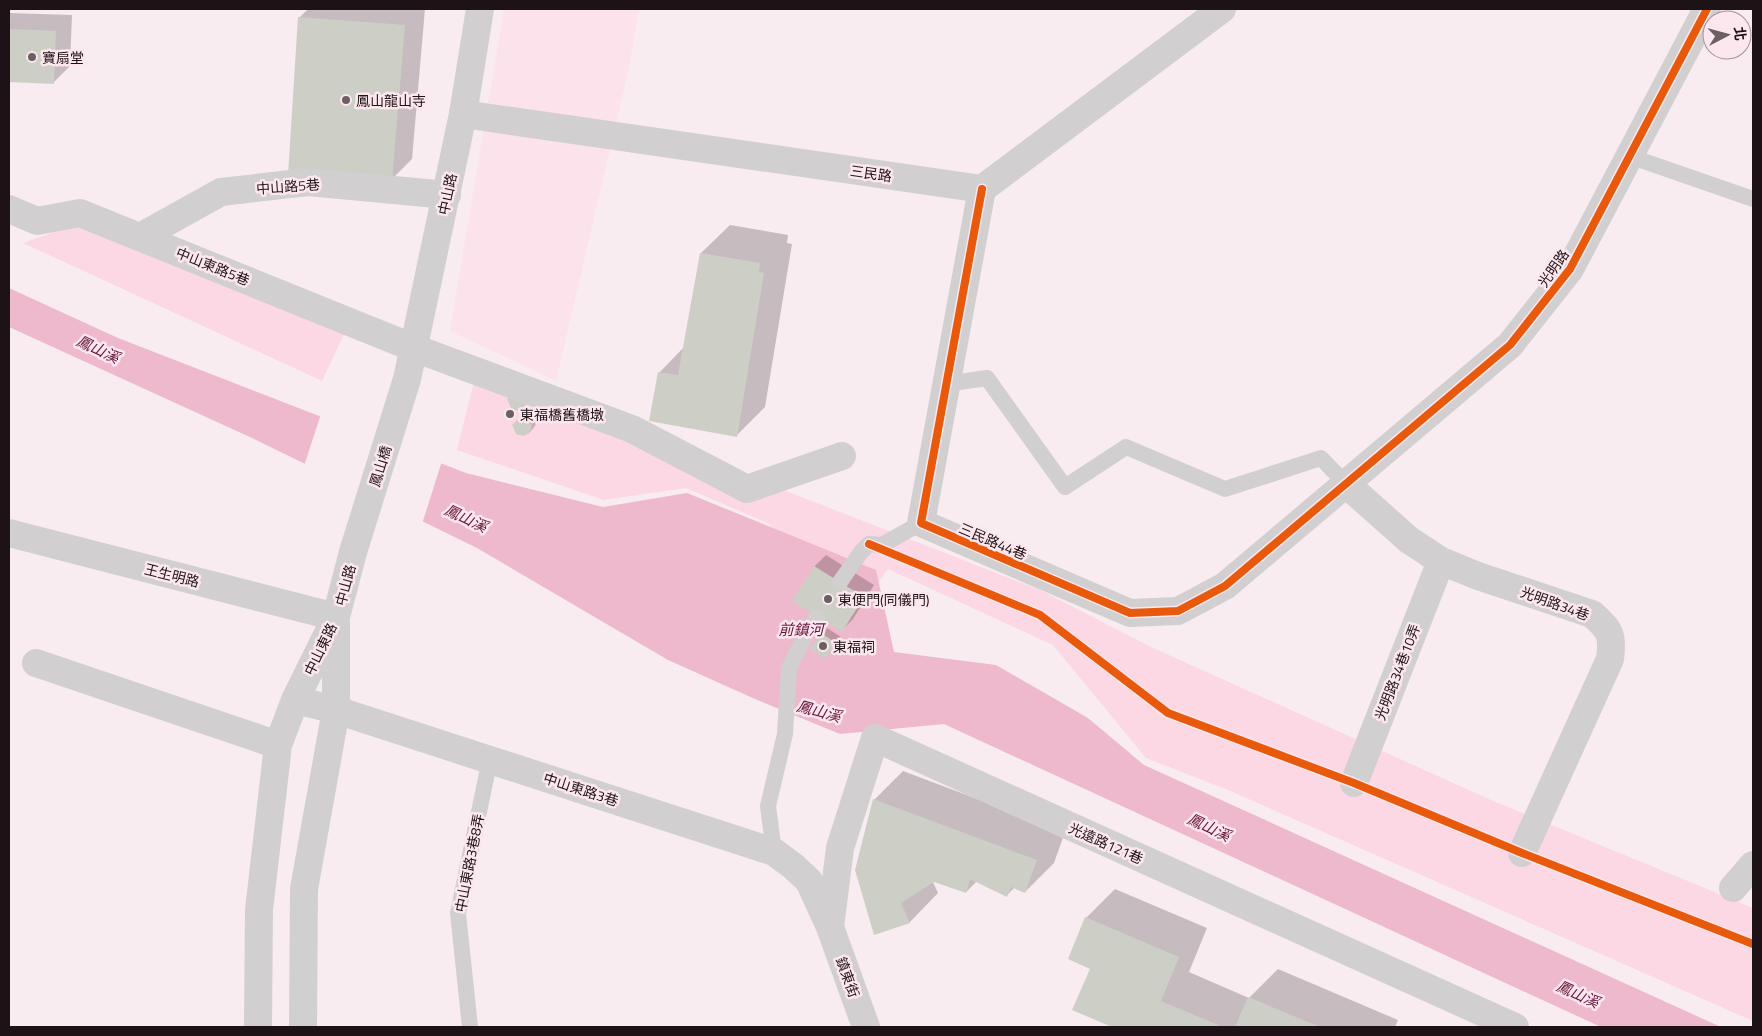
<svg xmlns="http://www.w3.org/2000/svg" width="1762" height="1036" viewBox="0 0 1762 1036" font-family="'Titillium Web','Noto Sans TC',sans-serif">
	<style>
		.built { fill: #fce2eb }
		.green { fill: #fbd8e4 }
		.water { fill: #eeb9cc }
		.pier { fill: #f8ecf0 }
		.shadow { fill: #0003 }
		.building { fill: #cdcfc6 }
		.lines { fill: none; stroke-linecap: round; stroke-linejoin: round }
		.lane { stroke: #d2cfd1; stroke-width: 16 }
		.street { stroke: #d2cfd1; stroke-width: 28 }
		.secondary { stroke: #d2cfd1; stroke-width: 28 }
		.cycleway-casing { stroke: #fde7ee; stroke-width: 11 }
		.cycleway { stroke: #e8590c; stroke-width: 8 }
		.poi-dot { fill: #6a5f62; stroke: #fde7ee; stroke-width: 2 }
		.labels { text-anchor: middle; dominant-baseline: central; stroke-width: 5; stroke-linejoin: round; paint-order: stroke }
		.poi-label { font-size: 14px; fill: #1d1316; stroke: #fde7ee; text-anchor: start }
		.street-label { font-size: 14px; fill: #1d1316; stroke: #fde7ee }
		.water-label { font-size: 15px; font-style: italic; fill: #64133b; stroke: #fde7ee }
	</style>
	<rect width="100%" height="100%" fill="#f8ecf0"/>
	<path class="built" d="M504 9H639L628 72 556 381 450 331Z"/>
	<path class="green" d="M80 223 344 334 322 381 23 243Z
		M474 382 717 464 1040 590 1151 647 1491 800 1753 908V1021L1228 790 1146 758 1053 645 888 569 868 596 726 585 772 525 686 488 604 500 457 450Z"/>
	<path class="water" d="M9 288 118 338 466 473 603 507 687 493 876 570 894 652 996 665 1088 718 1144 765 1721 1027H1601L944 724 840 734 755 699 668 660 477 548 252 438 9 327Z"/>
	<path class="pier" d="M321 414 442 461 422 524 304 466Z"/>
	<path class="shadow" d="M308 9H425L412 159 391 180 299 18Z
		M9 13 72 15 70 66 54 82 9 81Z
		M730 225 788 235 787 243 792 244 765 407 736 436 659 373 684 347 701 253Z
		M529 413 537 419 535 426 530 432 513 425 524 415Z
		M826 555 874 585 853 619 841 631 793 600 815 566Z
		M827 628 841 637 826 658 822 634Z
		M903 771 1065 832 1054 863 1025 892 1015 887 1007 895 977 881 966 892 932 880 938 893 910 922 875 933 874 800Z
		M1115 889 1207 928 1189 972 1249 998 1278 969 1398 1020 1395 1027H1115L1074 1010 1091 968 1086 918Z"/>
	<path class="building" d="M298 17 405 25 392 181 288 175Z
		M9 29 56 31 54 84 9 82Z
		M700 253 760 263 759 272 764 273 737 437 649 421 658 372 678 375Z
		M512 394 527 400 526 407 518 411 511 408 507 399Z
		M523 418 532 425 530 433 523 436 516 434 512 425 517 420Z
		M814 566 864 597 842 632 792 601Z
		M821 633 836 643 826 659 810 649Z
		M873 799 1037 860 1025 893 1011 887 1007 897 970 879 966 893 934 882 901 903 910 923 874 935 855 870Z
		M1085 917 1179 957 1161 1001 1223 1027H1112L1072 1010 1090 969 1068 959Z
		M1248 997 1320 1027H1235Z"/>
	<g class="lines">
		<path class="lane" d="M1629 156 1753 199
			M946 384 987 378 1065 487 1126 447 1225 489 1321 458 1346 484
			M840 582 861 552 869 544 882 545 921 523
			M774 852 768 806 785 734 789 668 809 628 817 617
			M470 1027 458 913 490 759"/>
		<path class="street" d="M463 114 982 189 1222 9
			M982 189 921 523 1130 613 1178 611 1225 586 1510 345 1570 269 1707 9
			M9 209 37 221 80 213 414 348 632 429 747 489 842 456
			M140 237 221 192 308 182 447 195
			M1346 484 1409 540 1441 561 1478 576 1592 614C1611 630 1613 636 1610 659L1522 853
			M36 663 278 745
			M295 700 336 710 774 852 793 866 809 881 830 927 866 1027
			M1354 783 1441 561
			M1733 888 1753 865
			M830 927 840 848 875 738 1515 1027
			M258 1027 259 910 278 745 295 700 336 617
			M303 1027 304 889 336 710V624"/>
		<path class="secondary" d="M9 533 336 617 353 552 407 379 463 114 480 9"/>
		<g class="cycleway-casing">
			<path id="cycleway" d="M982 189 921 523 1130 613 1178 611 1225 586 1510 345 1570 269 1707 9
				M869 544 1040 615 1168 713 1354 783 1522 853 1753 944"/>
		</g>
		<use href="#cycleway" class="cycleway"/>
	</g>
	<g class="poi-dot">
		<circle cx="32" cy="57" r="5"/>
		<circle cx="346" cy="100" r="5"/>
		<circle cx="510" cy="414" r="5"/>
		<circle cx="828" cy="599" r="5"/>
		<circle cx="823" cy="646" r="5"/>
	</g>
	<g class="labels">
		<g class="poi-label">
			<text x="42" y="57">寶扇堂</text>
			<text x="356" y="100">鳳山龍山寺</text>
			<text x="520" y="414">東福橋舊橋墩</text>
			<text x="838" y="599">東便門(同儀門)</text>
			<text x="833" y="646">東福祠</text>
		</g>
		<g class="street-label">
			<text transform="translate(871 173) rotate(8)">三民路</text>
			<text transform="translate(288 186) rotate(-4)">中山路5巷</text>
			<text transform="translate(447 194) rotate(-78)">中山路</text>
			<text transform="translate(213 266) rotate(22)">中山東路5巷</text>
			<text transform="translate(1553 268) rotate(-55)">光明路</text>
			<text transform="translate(380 466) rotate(-73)">鳳山橋</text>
			<text transform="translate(993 541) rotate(23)">三民路44巷</text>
			<text transform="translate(172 575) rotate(14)">王生明路</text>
			<text transform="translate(345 585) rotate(-75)">中山路</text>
			<text transform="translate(1555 603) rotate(20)">光明路34巷</text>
			<text transform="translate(320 649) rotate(-64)">中山東路</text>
			<text transform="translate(1397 672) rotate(-69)">光明路34巷10弄</text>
			<text transform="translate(581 789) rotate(18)">中山東路3巷</text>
			<text transform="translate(1106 843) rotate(24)">光遠路121巷</text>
			<text transform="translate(469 863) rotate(-79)">中山東路3巷8弄</text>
			<text transform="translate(848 977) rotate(70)">鎮東街</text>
		</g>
		<g class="water-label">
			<text transform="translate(98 349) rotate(25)">鳳山溪</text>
			<text transform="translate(466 518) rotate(25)">鳳山溪</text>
			<text x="801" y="629">前鎮河</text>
			<text transform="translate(819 711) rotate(15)">鳳山溪</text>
			<text transform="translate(1209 827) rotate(25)">鳳山溪</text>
			<text transform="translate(1578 994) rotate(24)">鳳山溪</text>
		</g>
	</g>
	<rect width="1762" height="1036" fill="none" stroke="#1d1316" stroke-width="20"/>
	<g transform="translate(1727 35) rotate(84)"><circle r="24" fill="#fde7ee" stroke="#a39298"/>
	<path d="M0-4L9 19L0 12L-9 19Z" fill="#6a5f62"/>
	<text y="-8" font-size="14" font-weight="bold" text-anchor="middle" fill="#1d1316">北</text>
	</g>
</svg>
